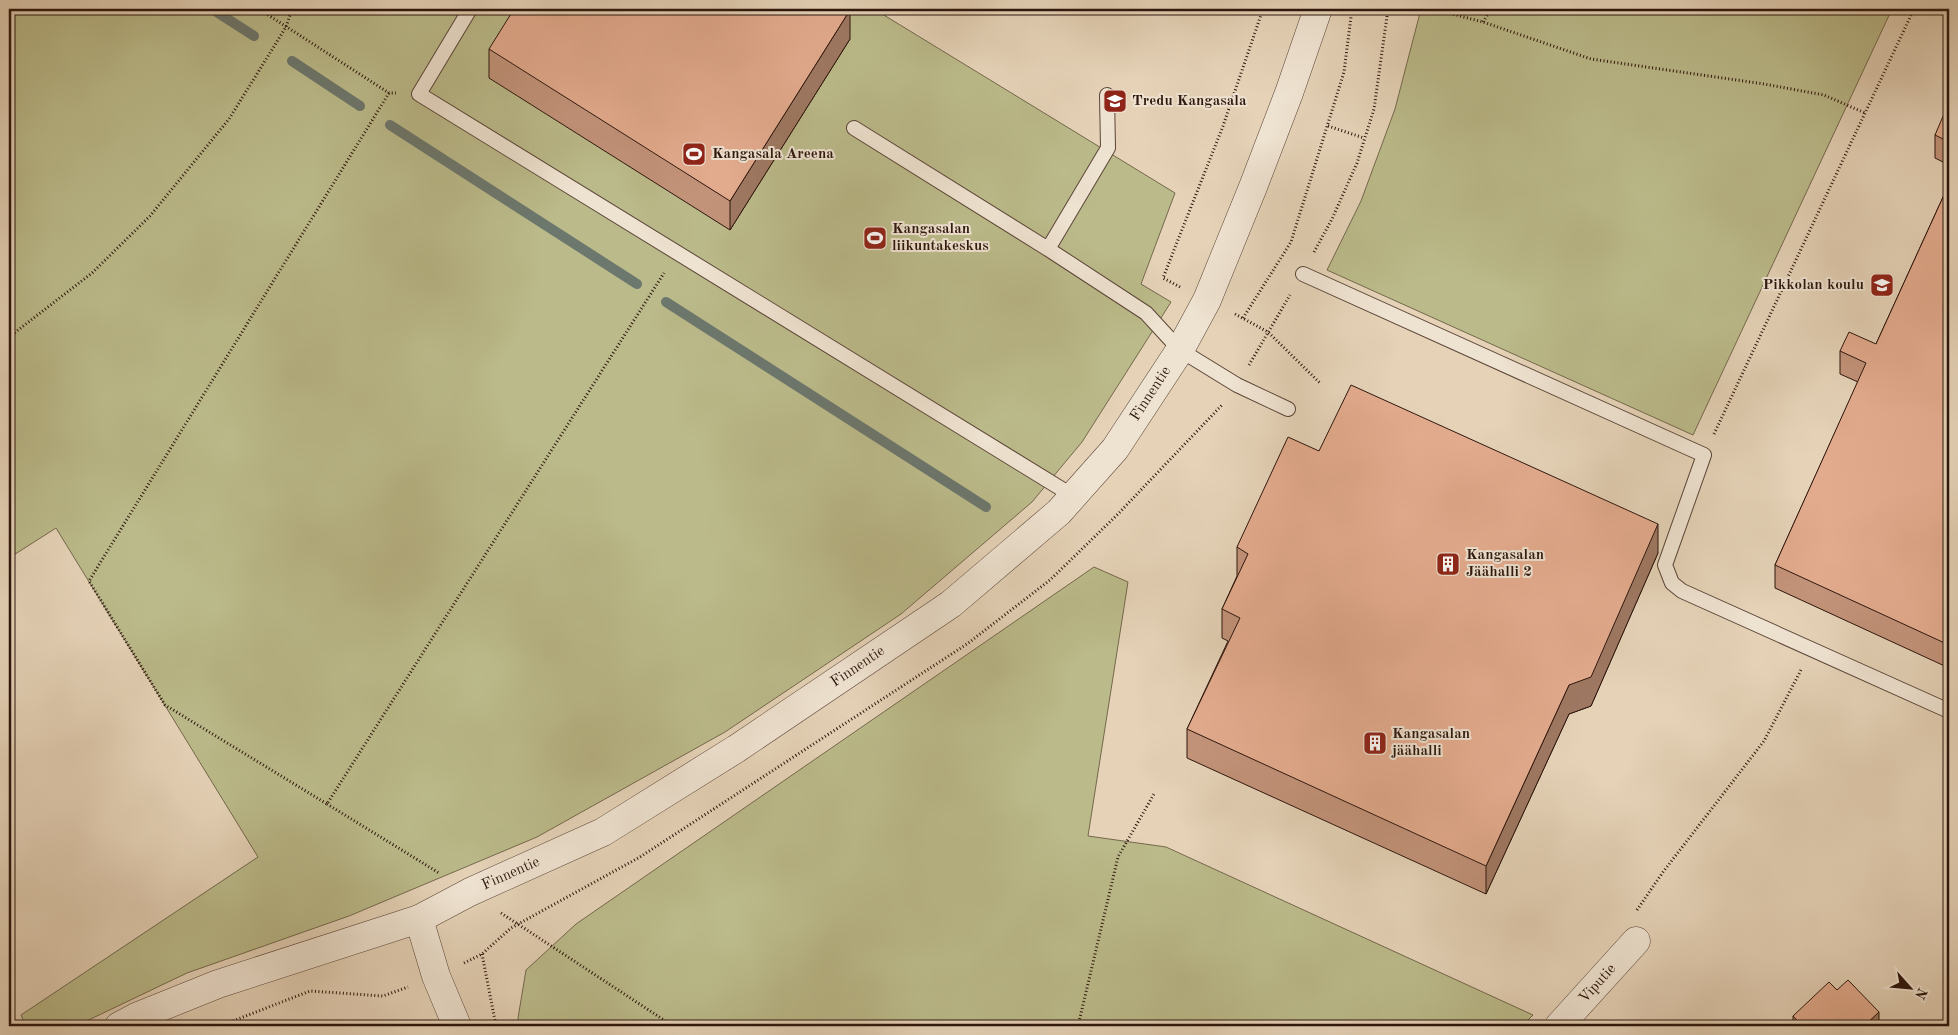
<svg xmlns="http://www.w3.org/2000/svg" width="1958" height="1035" viewBox="0 0 1958 1035" font-family="'Old Standard TT',serif">
	<style>
		.green { fill: #bbba8a; stroke: #74684c }
		.lines { fill: none; stroke-linecap: round; stroke-linejoin: round }
		.stream { stroke: #6c776d; stroke-width: 10 }
		.service-casing { stroke: #5b4538; stroke-width: 16 }
		.minor-casing { stroke: #5b4538; stroke-width: 29 }
		.tertiary-casing { stroke: #5b4538; stroke-width: 29 }
		.path { stroke: #2d160d; stroke-width: 3; stroke-dasharray: 1 2.5; stroke-linecap: butt }
		.service { stroke: #eee2d0; stroke-width: 14 }
		.minor { stroke: #eee2d0; stroke-width: 28 }
		.tertiary { stroke: #eee2d0; stroke-width: 28 }
		.wall { fill: #c3937a; stroke: #2d160d }
		.shaded-wall { fill: #9f7863; stroke: #2d160d }
		.building { fill: #e3ab8e; stroke: #2d160d }
		.labels { text-anchor: middle; dominant-baseline: central; stroke-width: 4; stroke-linejoin: round; paint-order: stroke }
		.poi-label { font-size: 15px; font-weight: bold; fill: #2d160d; stroke: #eee2d0; text-anchor: start }
		.street-label { font-size: 15px; fill: #2d160d; stroke: #eee2d0 }
	</style>
	<rect width="100%" height="100%" fill="#e5d2b7"/>
	<filter id="stains"><feTurbulence type="fractalNoise" baseFrequency=".004" numOctaves="4"/><feColorMatrix values="0 0 0 0 .2 0 0 0 0 .09 0 0 0 0 .02 0 0 0 .5 -.17"/></filter>
	<radialGradient id="worn" r=".72"><stop offset=".6" stop-color="#630" stop-opacity="0"/><stop offset="1" stop-color="#630" stop-opacity=".3"/></radialGradient>
	<path class="green" d="M9 9H874L1175 193 1141 284 1171 302 1082 442 1032 502 901 614 725 732 537 837 349 916 187 973 76 1026H26L21 1015 258 857 56 528 9 558Z
		M1421 9H1892L1693 435 1327 270 1361 201 1395 109Z
		M1094 567 1128 582 1088 836 1166 847 1533 1015 1522 1026H519L518 1018 526 970 576 924Z"/>
	<g class="lines">
		<path class="stream" d="M212 9 254 36
			M292 61 360 106
			M390 125 637 284
			M666 302 986 507"/>
		<g class="service-casing">
			<path id="service" d="M470 9 419 94 1073 496
				M1107 95 1108 148 1048 249 1146 313 1180 350 1237 385 1288 409
				M854 128 1048 249
				M1303 274 1704 455 1665 565 1672 583 1682 591 1949 711"/>
		</g>
		<g class="minor-casing">
			<path id="minor" d="M419 919 436 976 457 1026
				M1559 1026 1636 941"/>
		</g>
		<g class="tertiary-casing">
			<path id="tertiary" d="M119 1026 136 1017 218 984 419 919 470 892 603 832 736 749 951 604 1059 512 1115 449 1180 350 1207 300 1253 187 1289 93 1318 9"/>
		</g>
		<path class="path" d="M259 9 389 93H396
			M1433 9 1483 22 1591 59 1764 84 1824 95 1865 113
			M1483 22 1491 9
			M389 93 89 581 165 705 327 804 664 273
			M1328 126 1364 138
			M1314 252 1332 219 1357 163 1374 109 1388 9
			M1180 287 1163 278 1223 126 1263 9
			M1235 314 1268 332 1321 384
			M1243 318 1291 242 1344 72 1352 9
			M9 337 92 273 150 216 229 119 286 27 292 9
			M1249 365 1290 295
			M1714 434 1914 9
			M327 804 439 873
			M1637 910 1663 872 1764 741 1801 670
			M501 913 673 1026
			M482 954 496 1026
			M464 963 482 954 511 928 640 857 967 644 1050 580 1118 514 1222 405
			M220 1026 310 991 383 996 408 987
			M1078 1026 1118 857 1154 794"/>
		<use href="#service" class="service"/>
		<use href="#minor" class="minor"/>
		<use href="#tertiary" class="tertiary"/>
	</g>
	<path class="wall" d="M850 39 730 230 489 78V49Z
		M1949 117V165L1935 158V135Z
		M1949 184V668L1775 588V565L1858 382 1840 374V351L1876 344Z
		M1319 451 1658 553 1591 706 1569 714 1486 894 1187 758V729L1228 641 1222 638V609L1237 576V547Z
		M1837 990 1879 1026H1793V1016Z"/>
	<path class="shaded-wall" d="M850 10V39L730 230V201Z
		M1658 524V553L1591 706 1569 714 1486 894V866L1569 685Z
		M1879 1012V1026H1864Z"/>
	<path class="building" d="M514 9H847L850 10 730 201 489 49Z
		M1944 114 1949 117V142L1935 135Z
		M1949 184V645L1775 565 1866 363 1840 351 1849 332 1876 344Z
		M1351 385 1658 524 1591 677 1569 685 1486 866 1187 729 1240 618 1222 609 1248 554 1237 547 1288 437 1319 451Z
		M1848 980 1879 1012 1864 1026H1802L1793 1016 1829 982 1837 990Z"/>
	<defs>
		<g id="school-square" transform="scale(1.25)"><rect x="-9" y="-9" width="18" height="18" rx="4" fill="#8f2418" stroke="#eee2d0"/><path d="M0-5L7-2L0 1L-7-2ZM-4 1L0 2.5L4 1V4Q0 6-4 4Z" fill="#fff"/></g>
		<g id="stadium-square" transform="scale(1.25)"><rect x="-9" y="-9" width="18" height="18" rx="4" fill="#8f2418" stroke="#eee2d0"/><path d="M0-5a6.5 5 0 1 0 0 10a6.5 5 0 1 0 0-10ZM-3.5-1.8h7v3.6h-7Z" fill="#fff"/></g>
		<g id="building-square" transform="scale(1.25)"><rect x="-9" y="-9" width="18" height="18" rx="4" fill="#8f2418" stroke="#eee2d0"/><path d="M-4-6H4V6H1V3H-1V6H-4ZM-2.5-4.3h1.7v1.8h-1.7ZM.8-4.3h1.7v1.8H.8ZM-2.5-1h1.7V.8h-1.7ZM.8-1h1.7V.8H.8Z" fill="#fff"/></g>
	</defs>
	<g fill-rule="evenodd">
		<use href="#school-square" x="1115" y="101"/>
		<use href="#stadium-square" x="694" y="154"/>
		<use href="#stadium-square" x="875" y="238"/>
		<use href="#school-square" x="1882" y="285"/>
		<use href="#building-square" x="1448" y="564"/>
		<use href="#building-square" x="1375" y="743"/>
	</g>
	<g class="labels">
		<g class="poi-label">
			<text x="1132" y="101">Tredu Kangasala</text>
			<text x="712" y="154">Kangasala Areena</text>
			<text x="892" y="229">Kangasalan<tspan x="892" dy="17">liikuntakeskus</tspan></text>
			<text x="1864" y="285" text-anchor="end">Pikkolan koulu</text>
			<text x="1466" y="555">Kangasalan<tspan x="1466" dy="17">Jäähalli 2</tspan></text>
			<text x="1392" y="734">Kangasalan<tspan x="1392" dy="17">jäähalli</tspan></text>
		</g>
		<g class="street-label">
			<text transform="translate(1151 394) rotate(-57)">Finnentie</text>
			<text transform="translate(858 667) rotate(-34)">Finnentie</text>
			<text transform="translate(511 874) rotate(-24)">Finnentie</text>
			<text transform="translate(1598 984) rotate(-48)">Viputie</text>
		</g>
	</g>
	<rect width="1958" height="1035" fill="none" stroke="#e5d2b7" stroke-width="30"/>
	<rect x="10" y="10" width="1938" height="1015" fill="none" stroke="#2d160d" stroke-width="2.5"/>
	<rect x="15" y="15" width="1928" height="1005" fill="none" stroke="#2d160d"/>
	<g transform="translate(1910 988) rotate(117)" stroke="#eee2d0" stroke-width="4" paint-order="stroke">
	<path d="M0-4L9 19L0 12L-9 19Z" fill="#2d160d"/>
	<text y="-8" font-size="14" font-weight="bold" text-anchor="middle" fill="#2d160d">N</text>
	</g>
	<rect width="100%" height="100%" filter="url(#stains)"/>
	<rect width="100%" height="100%" fill="url(#worn)"/>
</svg>
